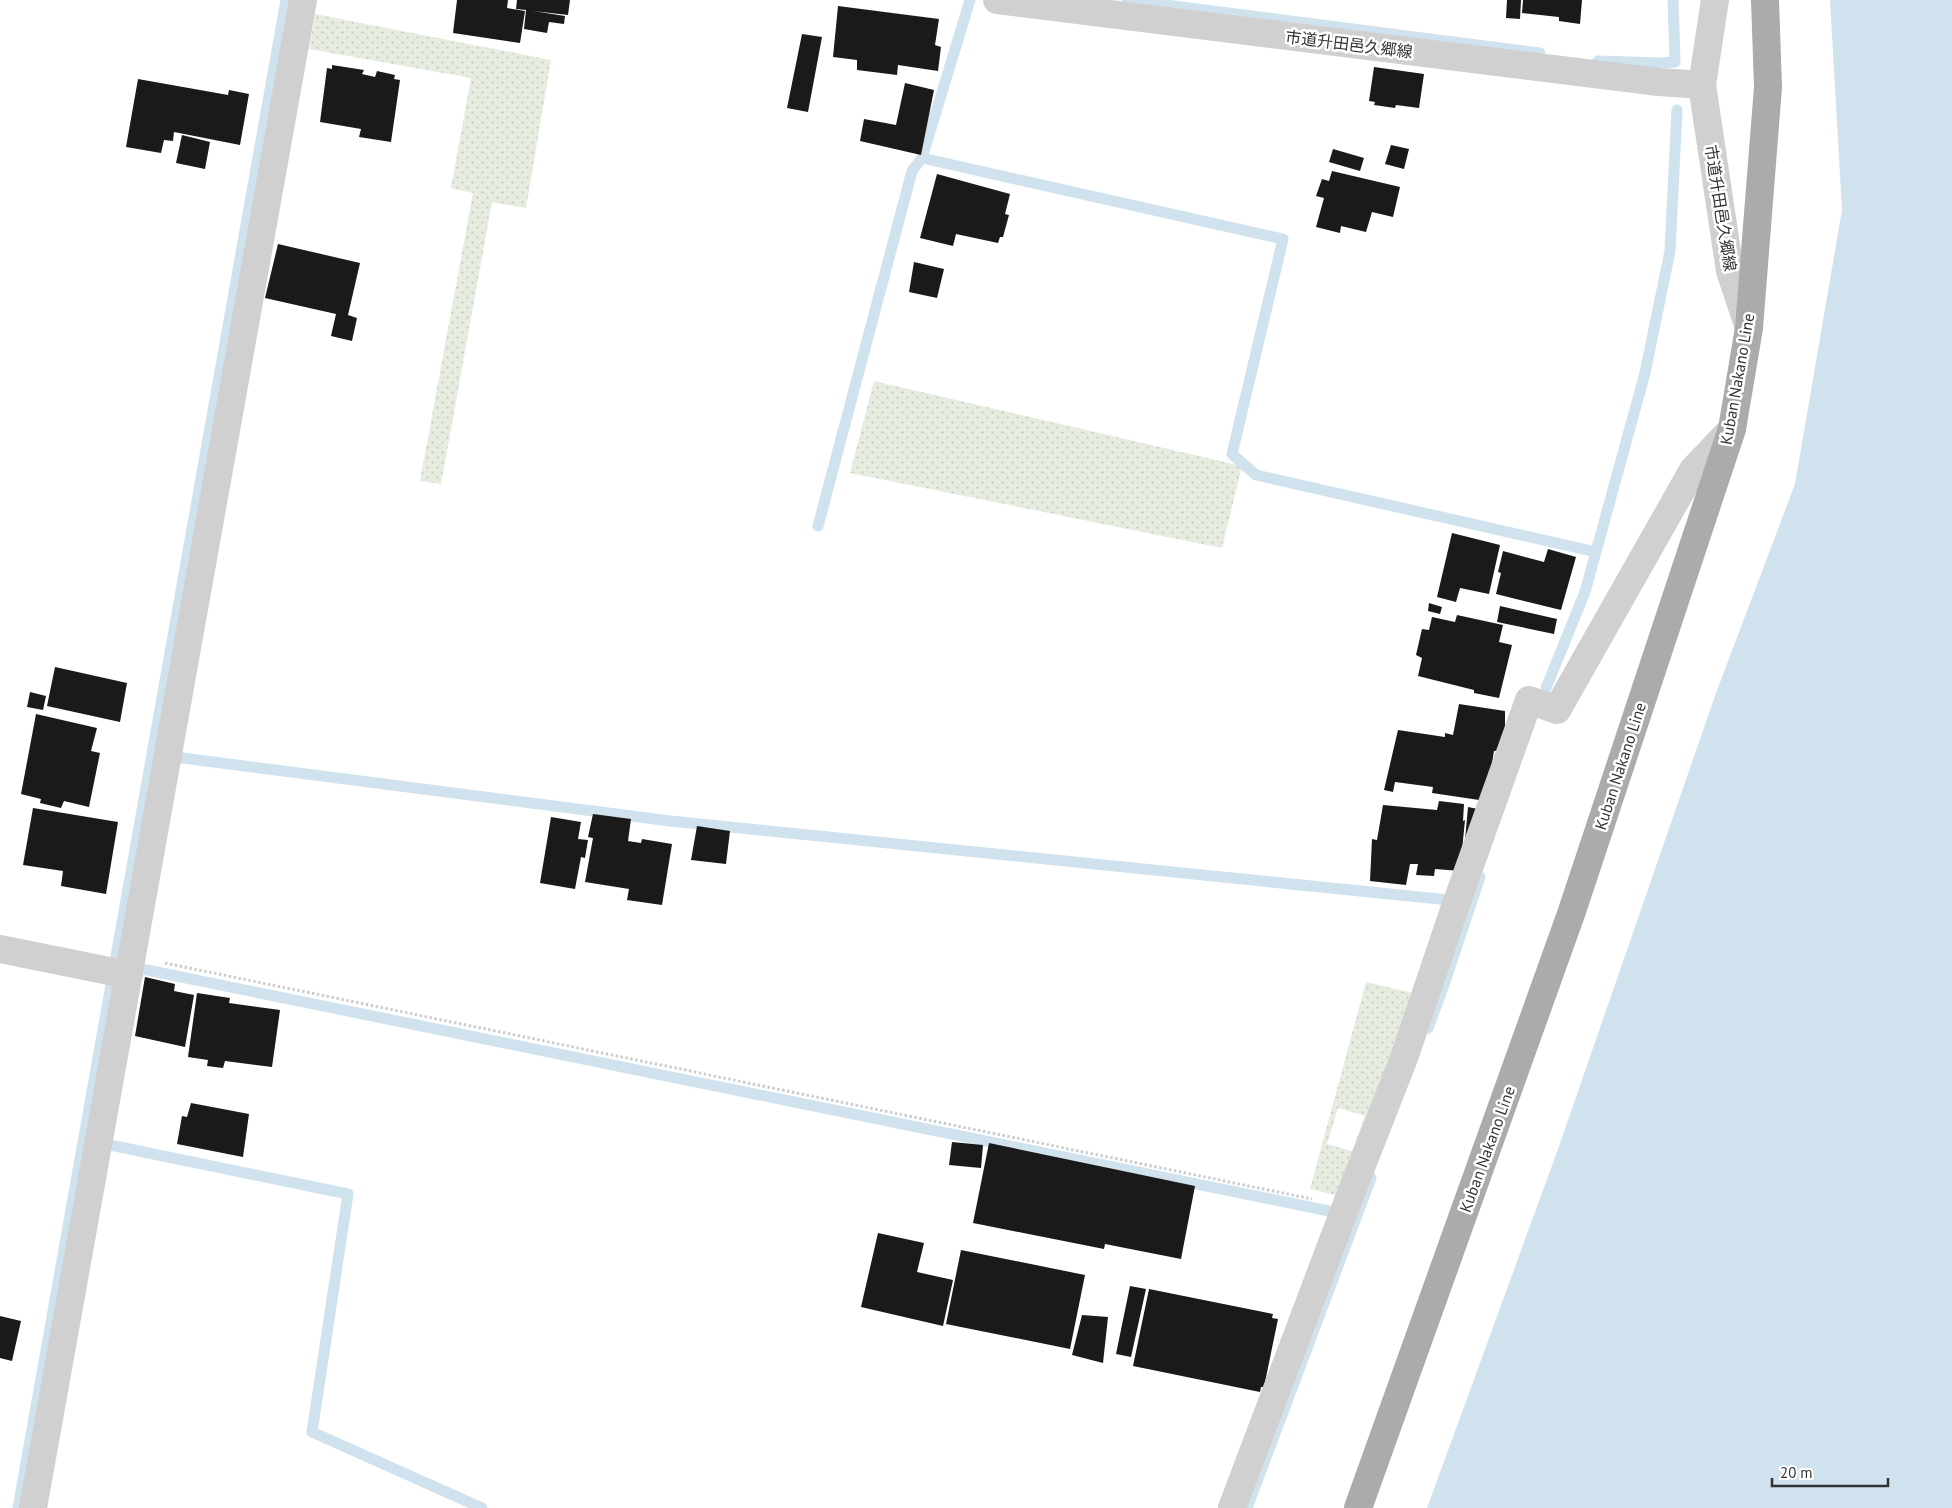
<svg xmlns="http://www.w3.org/2000/svg" width="1952" height="1508" viewBox="0 0 1952 1508" font-family="'PT Sans','Noto Sans JP',sans-serif">
	<style>
		.grass { fill: url(#grass-dots); fill-rule: evenodd }
		.water { fill: #cfe2ee }
		.lines { fill: none; stroke-linecap: round; stroke-linejoin: round }
		.stream { stroke: #cfe2ee; stroke-width: 11 }
		.building { fill: #1a1a1a }
		.path { stroke: #cdcdcd; stroke-width: 3; stroke-dasharray: 2.5 2.5; stroke-linecap: butt }
		.minor { stroke: #d0d0d0; stroke-width: 28 }
		.major { stroke: #ababab; stroke-width: 28 }
		.labels { text-anchor: middle; dominant-baseline: central; stroke-width: 5; stroke-linejoin: round; paint-order: stroke }
		.street-label { font-size: 16px; fill: #333; stroke: #fff }
	</style>
	<defs>
		<pattern id="grass-dots" width="8" height="8" patternUnits="userSpaceOnUse" patternTransform="scale(1.25)"><rect width="8" height="8" fill="#e6ecdf"/><path d="M2 2h.1M6 6h.1" fill="none" stroke="#c6cbc0" stroke-width="1.8" stroke-linecap="round"/></pattern>
	</defs>
	<rect width="100%" height="100%" fill="#fff"/>
	<path class="grass" d="M315 14 551 60 526 208 492 202 441 484 420 481 473 193 451 188 471 78 309 49Z
		M874 381 1242 466 1222 548 850 473Z
		M1366 982 1417 994 1340 1196 1310 1189ZM1338 1108 1365 1116 1352 1151 1327 1144Z"/>
	<path class="water" d="M1830 0H1952V1508H1427L1557 1152 1716 693 1795 484 1842 210Z"/>
	<g class="lines">
		<path class="stream" d="M1127 0 1540 53
			M1598 61 1661 63 1675 62 1673 0
			M922 158 1283 239 1232 454 1256 475 1596 552
			M818 526 912 171 922 158 970 0
			M1546 688 1585 592 1645 373 1670 251 1677 110
			M175 757 670 821 1449 900
			M142 969 1329 1211
			M1428 1028 1445 982 1480 877
			M110 1145 348 1194 312 1432 482 1508
			M18 1508 286 0
			M1247 1508 1371 1178"/>
	</g>
	<path class="building" d="M457 0H508L507 8 525 11 520 43 453 33Z
		M517 0H570L568 15 533 11 565 16 564 24 549 22 547 33 524 29 526 10 516 9Z
		M1507 0H1521L1520 19 1506 18Z
		M1523 0H1582L1580 24 1559 21V17L1522 13Z
		M838 6 939 19 935 45 941 47 938 71 898 65 897 75 857 70V60L833 57Z
		M802 34 822 37 808 112 787 108Z
		M332 65 364 70 362 74 375 77 377 71 395 75 394 79 400 80 391 142 359 137 361 129 320 122 327 68 332 69Z
		M1374 67 1424 74 1419 108 1396 105 1395 108 1374 105 1375 102 1369 101Z
		M138 79 228 95 229 90 249 94 240 145 174 132 173 141 164 140 161 153 126 147Z
		M905 83 934 90 921 155 860 141 864 119 896 125Z
		M182 135 210 142 205 169 176 163Z
		M1391 145 1409 149 1404 169 1385 164Z
		M1333 149 1364 158 1360 171 1329 162Z
		M1332 171 1400 187 1393 217 1372 212 1366 232 1341 226 1340 233 1316 227 1324 198 1316 196 1322 179 1329 181Z
		M937 174 1010 194 1005 214 1009 215 1003 237H1000L998 243 956 234 953 246 920 238Z
		M278 244 360 263 348 315 357 318 352 341 331 336 336 314 265 298Z
		M914 262 944 269 937 298 909 292Z
		M1452 533 1500 545 1489 594 1460 588 1456 602 1437 597Z
		M1548 549 1576 557 1561 610 1496 594 1501 573 1498 572 1503 551 1544 562Z
		M1429 603 1442 607 1440 614 1428 611Z
		M1500 606 1557 619 1554 634 1497 622Z
		M1457 615 1503 625 1499 642 1512 645 1499 698 1474 693V690L1418 676 1422 658 1416 655 1422 629 1429 630 1432 617 1455 622Z
		M55 667 127 683 120 722 47 706Z
		M30 692 46 696 43 710 27 707Z
		M1459 704 1505 711V750L1494 751 1486 801 1432 793 1433 787 1395 782 1393 792 1384 790 1398 730 1445 737V733L1453 735Z
		M36 714 97 728 91 751 100 753 89 807 64 801 61 808 40 803 41 799 21 794Z
		M1439 801 1464 804 1463 821 1465 820 1460 871 1435 869 1434 876 1416 875 1418 864H1410L1406 885 1370 881 1372 839 1377 840 1383 805 1437 810Z
		M1468 807 1478 809 1465 840Z
		M33 808 118 822 106 894 61 886 63 871 23 865Z
		M593 814 631 819 628 841 641 843 642 839 672 844 662 905 627 900 629 889 585 882 593 838 588 837Z
		M551 817 581 822 578 839 588 840 585 858 581 857 575 889 540 883Z
		M697 826 730 831 726 864 691 860Z
		M145 977 175 984 174 991 194 995 185 1047 135 1036Z
		M197 993 230 998 229 1003 280 1010 272 1067 225 1061 223 1068 207 1066 208 1060 188 1057Z
		M191 1103 249 1114 243 1157 177 1144 182 1116 187 1117Z
		M952 1142 983 1145 981 1168 949 1165Z
		M989 1143 1195 1186 1181 1259 1105 1244 1104 1249 973 1223Z
		M878 1233 924 1243 917 1272 953 1280 943 1326 861 1307Z
		M961 1250 1085 1275 1070 1349 946 1324Z
		M1130 1286 1146 1289 1131 1357 1116 1354Z
		M1149 1289 1273 1314 1272 1318 1278 1319 1264 1387H1261L1260 1392 1133 1366Z
		M1082 1315 1108 1317 1103 1363 1072 1355Z
		M0 1316 21 1321 12 1361 0 1358Z"/>
	<g class="lines">
		<path class="path" d="M165 963 1312 1199"/>
		<path class="minor" d="M997 0 1659 82 1702 85
			M1715 0 1702 85 1730 271 1749 328
			M0 949 129 975
			M33 1508 303 0
			M1232 1508 1346 1206 1404 1058 1454 910 1529 700 1557 710 1693 470 1732 429"/>
		<path class="major" d="M1358 1508 1571 914 1732 429 1749 328 1768 87 1765 0"/>
	</g>
	<g class="labels">
		<g class="street-label">
			<text transform="translate(1349 44) rotate(7)">市道升田邑久郷線</text>
			<text transform="translate(1721 208) rotate(81)">市道升田邑久郷線</text>
			<text transform="translate(1737 379) rotate(-80)">Kuban Nakano Line</text>
			<text transform="translate(1620 766) rotate(-72)">Kuban Nakano Line</text>
			<text transform="translate(1487 1149) rotate(-70)">Kuban Nakano Line</text>
		</g>
	</g>
	<path d="M1772 1478v8h116v-8" fill="none" stroke="#333333" stroke-width="2.5"/>
	<text x="1780" y="1478" font-size="15" fill="#333333" stroke="#ffffff" stroke-width="4" paint-order="stroke">20 m</text>
</svg>
